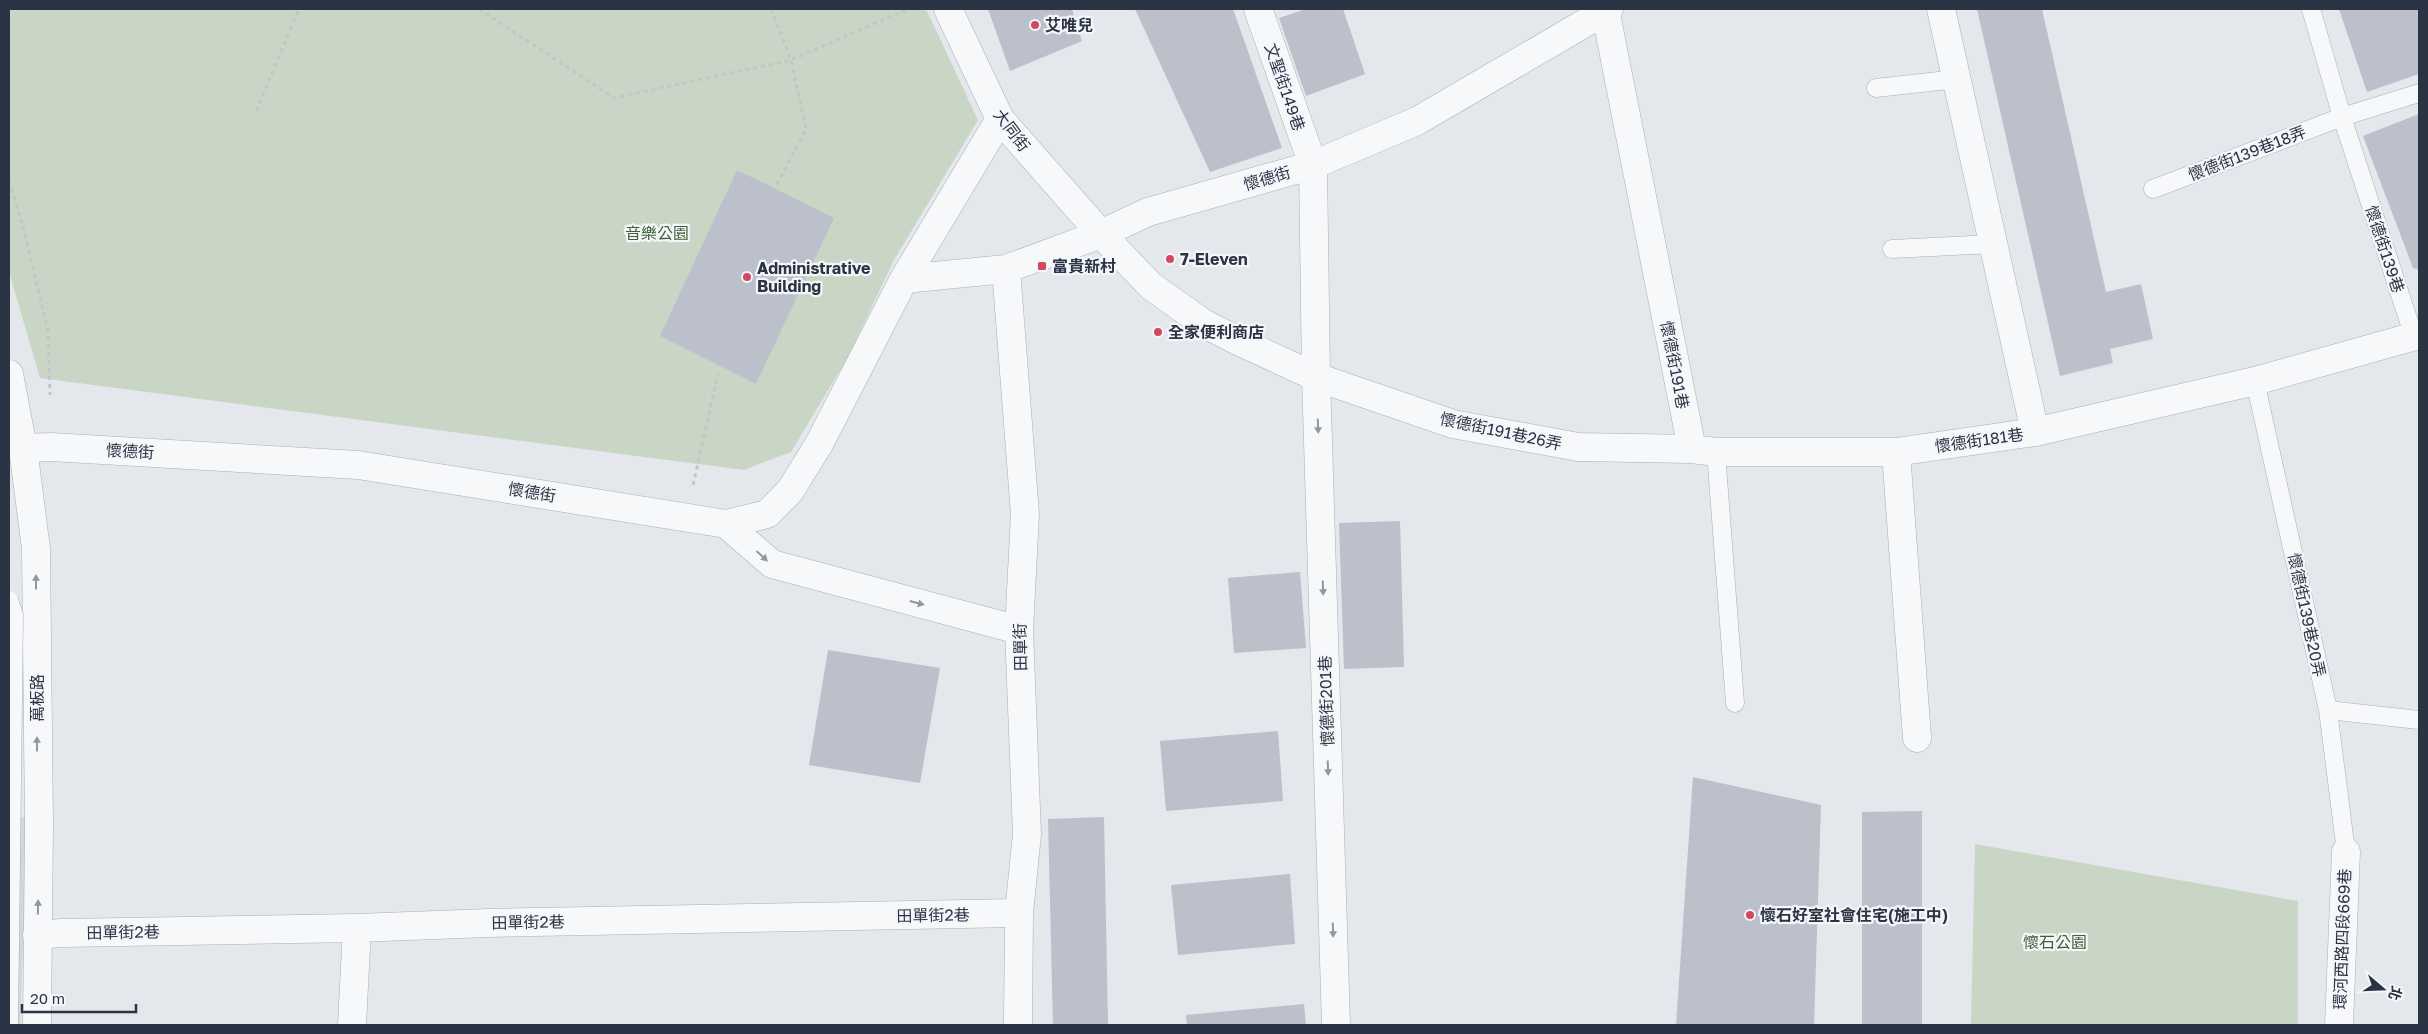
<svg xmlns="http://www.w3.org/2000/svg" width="2428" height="1034" viewBox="0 0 2428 1034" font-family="'Golos Text','Noto Sans TC',sans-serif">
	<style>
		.built { fill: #d2d6de }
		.green { fill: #c9d6c5 }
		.building { fill: #bbc0ca }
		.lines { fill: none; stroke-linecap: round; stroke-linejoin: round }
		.service-casing { stroke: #a9aeb7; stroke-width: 19 }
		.minor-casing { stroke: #a9aeb7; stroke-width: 29 }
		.path { stroke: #c2c5cb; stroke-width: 3; stroke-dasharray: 4 4; stroke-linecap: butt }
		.service { stroke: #f7f8fa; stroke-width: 18 }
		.minor { stroke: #f7f8fa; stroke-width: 28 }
		.service-bridge-casing { stroke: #a9aeb7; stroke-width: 19; stroke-linecap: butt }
		.service-bridge { stroke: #f7f8fa; stroke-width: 18 }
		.oneway { fill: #9196a0 }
		.poi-dot { fill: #d1495b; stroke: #f4f6f9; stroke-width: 2 }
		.labels { text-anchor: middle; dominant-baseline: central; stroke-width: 4.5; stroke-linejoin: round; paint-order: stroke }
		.poi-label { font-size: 16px; font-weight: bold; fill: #2b3445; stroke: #f4f6f9; text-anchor: start }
		.street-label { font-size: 16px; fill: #2b3445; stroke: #f4f6f9 }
		.park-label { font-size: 16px; fill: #3f6138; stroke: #f4f6f9 }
	</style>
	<rect width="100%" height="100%" fill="#e4e7ec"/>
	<path class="built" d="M28 817 20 1025H9V818Z"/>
	<path class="green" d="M9 9H926L978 120 894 260 848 357 791 452 744 470 40 378 9 272Z
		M1975 844 2298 901V1025H1971Z"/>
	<path class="building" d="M988 9H1072L1082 41 1010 71Z
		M1135 9H1233L1282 148 1210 172Z
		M1306 9H1343L1365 74 1306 96 1279 18Z
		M1977 9H2042L2106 292 2141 284 2153 339 2110 349 2113 363 2060 376Z
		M2339 9H2419V74L2367 92Z
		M2419 114V270L2413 268 2363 136Z
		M737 170 834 218 756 384 660 336Z
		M1400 521 1404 667 1344 669 1339 523Z
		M1300 572 1306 648 1234 653 1228 578Z
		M828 650 940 668 920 783 809 765Z
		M1278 731 1283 801 1166 811 1160 741Z
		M1693 777 1821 805 1814 1025H1676Z
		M1922 811V1025H1862V812Z
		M1104 817 1108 1025H1053L1048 819Z
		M1290 874 1295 944 1178 955 1171 885Z
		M1304 1004 1306 1025H1187L1186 1015Z"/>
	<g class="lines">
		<g class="service-casing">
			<path id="service" d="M2311 9 2342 117 2414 337
				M1876 88 1957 79
				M2153 189 2342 117 2419 93
				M1892 249 1993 244
				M2255 381 2328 710 2346 852
				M1716 452 1735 703
				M2328 710 2419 720"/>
		</g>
		<g class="minor-casing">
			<path id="minor" d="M948 9 1000 119 1101 234 1151 286 1203 323 1238 341 1316 377 1453 424 1578 447 1692 449 1716 452H1896
				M1258 9 1313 165 1316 377 1336 1025
				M1605 9 1692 449
				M1006 269 1025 514 1019 630 1027 834 1019 913 1018 1025
				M904 279 1006 269 1101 234 1148 212 1313 165 1417 121 1609 9
				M9 374 23 448 36 549 39 826 37 1025
				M2035 432 2255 381 2419 335
				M23 448 51 447 358 465 726 524 767 514 790 491 819 444 904 279 1000 119
				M726 524 772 564 1019 630
				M1917 738 1896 452 2035 432 1941 9
				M37 935 62 933 357 928 488 923 1019 913
				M352 1025 357 928
				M2339 1025 2346 852"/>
		</g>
		<path class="path" d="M479 9 614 98 791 60 908 9
			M771 9 791 60 806 129 775 188
			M256 111 299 9
			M9 181 23 226 48 331 50 395
			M693 485 718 374"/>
		<use href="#service" class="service"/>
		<use href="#minor" class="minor"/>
		<g class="service-bridge-casing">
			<path id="service-bridge" d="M9 600 14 615 9 1025"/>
		</g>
		<use href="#service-bridge" class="service-bridge"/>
	</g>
	<defs><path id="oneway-solid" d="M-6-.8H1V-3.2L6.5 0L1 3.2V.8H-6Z" transform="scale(1.25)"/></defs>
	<g class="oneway">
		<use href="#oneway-solid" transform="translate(1318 426) rotate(88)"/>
		<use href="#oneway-solid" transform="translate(762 556) rotate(42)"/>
		<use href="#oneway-solid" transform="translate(36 582) rotate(-90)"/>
		<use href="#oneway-solid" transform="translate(1323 588) rotate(88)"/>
		<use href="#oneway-solid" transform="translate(917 603) rotate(15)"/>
		<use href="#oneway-solid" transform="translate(37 744) rotate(-90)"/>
		<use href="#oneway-solid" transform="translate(1328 768) rotate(88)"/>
		<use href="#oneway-solid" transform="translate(38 907) rotate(-89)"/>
		<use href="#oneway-solid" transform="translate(1333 930) rotate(88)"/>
	</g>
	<g class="poi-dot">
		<circle cx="1035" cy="25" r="5"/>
		<circle cx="1170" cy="259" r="5"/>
		<rect x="1037" y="261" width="10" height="10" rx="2.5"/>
		<circle cx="747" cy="277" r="5"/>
		<circle cx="1158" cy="332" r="5"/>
		<circle cx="1750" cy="915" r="5"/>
	</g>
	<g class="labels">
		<g class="poi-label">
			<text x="1045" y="25">艾唯兒</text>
			<text x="1180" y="259">7-Eleven</text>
			<text x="1052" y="266">富貴新村</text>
			<text x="757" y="268">Administrative<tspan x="757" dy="18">Building</tspan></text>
			<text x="1168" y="332">全家便利商店</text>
			<text x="1760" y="915">懷石好室社會住宅(施工中)</text>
		</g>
		<g class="street-label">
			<text transform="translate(1285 87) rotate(71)">文聖街149巷</text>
			<text transform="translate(1012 130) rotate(53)">大同街</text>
			<text transform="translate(2247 153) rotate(-21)">懷德街139巷18弄</text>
			<text transform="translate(1267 178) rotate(-16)">懷德街</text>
			<text transform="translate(2385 249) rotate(72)">懷德街139巷</text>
			<text transform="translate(1675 365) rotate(79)">懷德街191巷</text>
			<text transform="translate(1501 431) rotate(12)">懷德街191巷26弄</text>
			<text transform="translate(1979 440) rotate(-8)">懷德街181巷</text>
			<text transform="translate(130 451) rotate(3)">懷德街</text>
			<text transform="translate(532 492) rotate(9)">懷德街</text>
			<text transform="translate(2307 615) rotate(78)">懷德街139巷20弄</text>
			<text transform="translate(1020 647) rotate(-91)">田單街</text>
			<text transform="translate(37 698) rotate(-90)">萬板路</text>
			<text transform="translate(1326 701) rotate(-92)">懷德街201巷</text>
			<text transform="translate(933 915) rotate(-1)">田單街2巷</text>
			<text transform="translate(528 922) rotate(-1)">田單街2巷</text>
			<text transform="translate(123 932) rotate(-1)">田單街2巷</text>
			<text transform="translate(2342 939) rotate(-88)">環河西路四段669巷</text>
		</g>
		<g class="park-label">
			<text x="657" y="233">音樂公園</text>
			<text x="2055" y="942">懷石公園</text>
		</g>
	</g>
	<rect width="2428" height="1034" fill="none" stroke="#2b3445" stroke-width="20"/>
	<g transform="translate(2383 989) rotate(109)" stroke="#f4f6f9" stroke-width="4" paint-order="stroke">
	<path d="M0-4L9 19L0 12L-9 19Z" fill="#2b3445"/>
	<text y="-8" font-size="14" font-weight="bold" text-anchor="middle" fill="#2b3445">北</text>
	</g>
	<path d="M22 1004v8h114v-8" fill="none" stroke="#2b3445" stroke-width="2.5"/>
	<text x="30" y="1004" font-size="15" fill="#2b3445" stroke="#f4f6f9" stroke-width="4" paint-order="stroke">20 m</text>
</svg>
